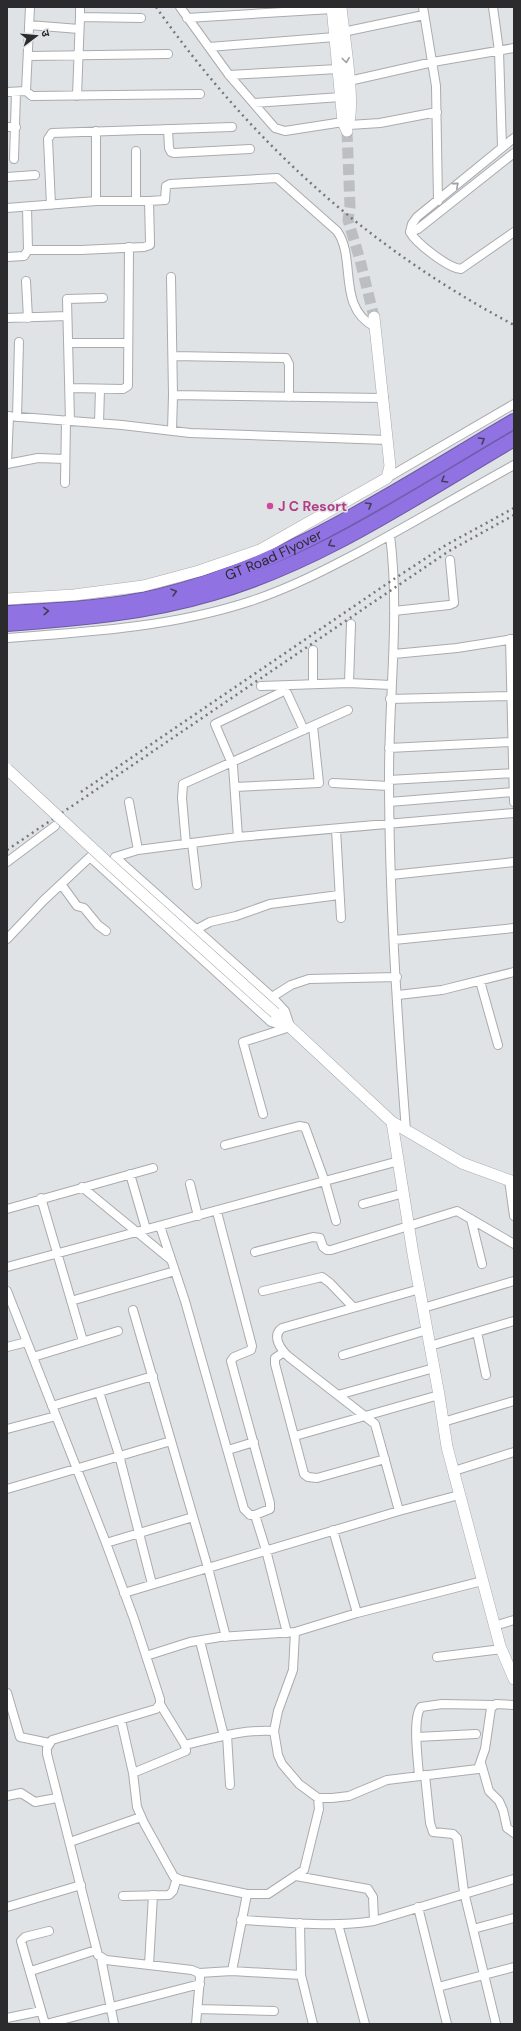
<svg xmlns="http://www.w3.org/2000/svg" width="521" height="2031" viewBox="0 0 521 2031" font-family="'DM Sans','Noto Sans Devanagari',sans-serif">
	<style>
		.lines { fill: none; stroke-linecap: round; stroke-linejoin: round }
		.secondary-tunnel { stroke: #bcbec1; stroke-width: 11; stroke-dasharray: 11 5.5; stroke-linecap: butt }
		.street-casing { stroke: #a9abaf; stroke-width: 10 }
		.secondary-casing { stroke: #a9abaf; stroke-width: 12 }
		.highway-casing { stroke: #6d59a3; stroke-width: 16 }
		.street { stroke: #fff; stroke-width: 8 }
		.secondary { stroke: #fff; stroke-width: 11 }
		.highway { stroke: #9072e3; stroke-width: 14 }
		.rail { stroke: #76787a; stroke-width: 2.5; stroke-dasharray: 2 4; stroke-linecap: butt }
		.secondary-bridge-casing { stroke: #a9abaf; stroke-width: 12; stroke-linecap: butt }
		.secondary-bridge { stroke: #fff; stroke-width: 11 }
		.oneway { stroke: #a0a0a0 }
		.oneway2 { stroke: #443d5a }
		.hotel-dot { fill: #d1479c; stroke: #e0e3e6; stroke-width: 1.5 }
		.labels { text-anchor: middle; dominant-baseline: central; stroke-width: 3; stroke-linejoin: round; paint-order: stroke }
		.hotel-label { font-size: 14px; font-weight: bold; fill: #b23c85; stroke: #e0e3e6; text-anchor: start }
		.street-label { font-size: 14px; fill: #2b2b2d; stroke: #e0e3e6 }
	</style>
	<rect width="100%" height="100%" fill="#e0e3e6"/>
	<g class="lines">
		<path class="secondary-tunnel" d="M347 131 350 207 348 220 360 260 374 317"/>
		<g class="street-casing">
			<path id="street" d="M80 7V17L141 18
				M180 7 229 75 275 128 285 131 343 122
				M423 7 436 86 438 201
				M493 7 499 51 502 147
				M187 18 332 9
				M29 25 79 29
				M343 32 424 15
				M209 47 335 37
				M28 56 168 54
				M229 75 338 69
				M349 81 433 62 514 48
				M26 91 30 7
				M7 92 26 91 32 96 200 94
				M77 96 80 17
				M254 103 341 97
				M349 125 380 123 437 112
				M7 127H16
				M168 129 169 148 171 152 174 153 250 149
				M514 138 417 217 412 224 410 232C416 243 448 268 461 269L514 232
				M14 159 16 92
				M7 177 35 175
				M136 200V151
				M96 201V131
				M149 201 165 200 166 186 170 184 277 178 337 231C357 259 336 307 375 327
				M51 205 48 139 52 133 232 127
				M27 207 28 250
				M7 208 96 201H149L150 242V245L144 247 81 250H28L24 256 7 257
				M410 232 418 229 514 153
				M171 277 173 395
				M26 281 28 318
				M7 318 67 316
				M68 343H127
				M173 356 286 358 289 364V397
				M70 388 123 389 128 386 129 247
				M7 416 122 425 190 433 387 440
				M17 417 19 342
				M70 421 67 299 103 298
				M99 423 100 389
				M172 431 173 395 384 398
				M7 463 9 416
				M7 464 38 458 65 459
				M387 478 514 404
				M65 483 66 420
				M390 535C400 615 389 694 389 774 389 893 397 1012 406 1131
				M394 611 449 605 454 603 450 560
				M7 638C90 632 172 627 251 601 290 588 325 570 361 551 413 523 463 493 514 465
				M510 639 514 802
				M394 654 457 648 514 639
				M313 683V650
				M349 683 351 624
				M261 686 349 683 391 685
				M390 699 510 696
				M389 748 512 742
				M389 780 513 773
				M333 783 389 786
				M235 787 319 783 313 726
				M129 802 138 850
				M389 802 513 792
				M336 829 341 918
				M238 837 233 766 215 724 284 691 287 693 304 730
				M192 843 197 885
				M186 844 182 798 183 784 348 710
				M7 862 55 826
				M391 875 514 862
				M61 884 77 906 84 908 98 925 106 931
				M197 929 210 922 236 916 270 904 339 895
				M7 939 43 901 90 857 271 1022 288 1027
				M394 940 514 928
				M480 981 498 1045
				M398 995 442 990 514 972
				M272 997 291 985 309 979 397 977
				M290 1026 285 1011 272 997 115 857 138 850 238 837 514 813
				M263 1114 243 1042 290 1027
				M225 1145 299 1126 305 1127 325 1182 336 1221
				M130 1174 146 1229
				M509 1180 514 1216
				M190 1184 198 1216
				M82 1187 171 1260
				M41 1198 83 1341
				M363 1204 404 1193
				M7 1209 153 1168
				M471 1219 482 1264
				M160 1226 185 1301 244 1509 250 1515H255L270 1509V1503L231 1361 234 1357 251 1350 252 1346 217 1212
				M255 1252 313 1237 320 1238 323 1247 327 1250H331L457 1211 514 1244
				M7 1267 399 1161
				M7 1291 106 1543 134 1619 160 1699V1704L156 1709 52 1740 47 1748V1754L98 1955 106 1960 192 1970 199 1973 200 1978 196 2024
				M263 1291 322 1277 330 1283 353 1307
				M71 1301 175 1271
				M423 1308 514 1281
				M133 1310 208 1568 226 1637
				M477 1332 486 1375
				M430 1346 514 1321
				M7 1347 27 1342
				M284 1352 275 1358V1364L304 1474 308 1477 317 1478 385 1459
				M343 1355 427 1330
				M33 1357 118 1331
				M99 1392 119 1455 152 1584
				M338 1395 434 1368
				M52 1406 153 1376
				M443 1422 514 1401
				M7 1429 56 1416
				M295 1436 439 1395
				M228 1450 254 1442
				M454 1471 514 1452
				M7 1489 171 1441
				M399 1511 375 1424 289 1357C281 1350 271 1336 282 1328L420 1289
				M255 1515 266 1550 287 1633
				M333 1530 357 1613
				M106 1543 193 1517
				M124 1593 399 1511 459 1495
				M494 1626 514 1620
				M200 1641 224 1736
				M146 1656 190 1642 220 1637 295 1632 357 1613 482 1581
				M437 1657 502 1649
				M7 1693 20 1737 49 1743
				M121 1720 133 1773 137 1807 144 1823 174 1877 181 1880 247 1894
				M227 1735 230 1785
				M417 1737 476 1734
				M185 1745C215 1738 243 1729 274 1731
				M481 1763 489 1791 499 1801 503 1810 507 1828 514 1833
				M133 1773 186 1751 185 1745 160 1704
				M425 1775 430 1823 433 1832 453 1834 457 1838 464 1892 496 2024
				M419 1776C418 1760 412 1718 421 1707L442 1704 493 1705
				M7 1796 21 1793 35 1802 57 1798
				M318 1798H332L349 1796 387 1780 478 1769 485 1749 491 1708 496 1704 514 1705
				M70 1842 141 1817
				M296 1876 368 1889 373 1897 374 1921
				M123 1896 169 1895 173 1891 177 1878
				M7 1907 81 1885
				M418 1907 447 2024
				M241 1920C285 1922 330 1928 374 1921L514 1879
				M300 1923 301 1975 313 2024
				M338 1924 365 2024
				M473 1929 514 1918
				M101 1958 114 2024
				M149 1965 153 1895
				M31 1971 96 1950
				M232 1971 247 1894H268L304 1870 319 1809 318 1798 299 1784 282 1764 278 1755 274 1731 278 1711 293 1670 295 1632
				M199 1973 232 1971 301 1975
				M438 1987 514 1967
				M197 2009 274 2011
				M7 2018 41 2011
				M45 2024 21 1941 25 1937 49 1931
				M46 2024 200 1984"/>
		</g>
		<g class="secondary-casing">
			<path id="secondary" d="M332 7 343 122 347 131
				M341 7C343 31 357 110 347 127
				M7 599 74 595 143 586 199 571 260 550 387 478 390 466 374 317
				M275 1013 392 1122 462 1163 514 1182
				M392 1122 413 1254 439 1395 447 1447 500 1646 514 1679"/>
		</g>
		<g class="highway-casing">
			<g id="highway">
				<path id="s1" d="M7 613C58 610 110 608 160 596 288 565 401 487 514 421"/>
				<path d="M7 624C77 619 146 613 213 593 321 562 418 495 514 439"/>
			</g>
		</g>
		<use href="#street" class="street"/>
		<use href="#secondary" class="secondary"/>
		<use href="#highway" class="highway"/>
		<path class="rail" d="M156 7C252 143 367 247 514 325
			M81 792 394 579 446 545 514 508
			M7 850 449 551 514 515"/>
		<g class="secondary-bridge-casing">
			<path id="secondary-bridge" d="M7 769 106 861 275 1013"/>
		</g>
		<use href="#secondary-bridge" class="secondary-bridge"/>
	</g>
	<defs><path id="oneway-chevron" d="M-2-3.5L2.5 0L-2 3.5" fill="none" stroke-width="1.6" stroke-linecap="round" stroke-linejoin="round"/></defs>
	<g class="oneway">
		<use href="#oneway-chevron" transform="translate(346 60) rotate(83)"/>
		<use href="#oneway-chevron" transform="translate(456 185) rotate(-40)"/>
	</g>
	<g class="oneway2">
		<use href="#oneway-chevron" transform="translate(482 440) rotate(-30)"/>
		<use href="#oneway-chevron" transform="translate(444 480) rotate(150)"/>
		<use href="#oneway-chevron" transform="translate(369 505) rotate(-30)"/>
		<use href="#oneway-chevron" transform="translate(331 544) rotate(151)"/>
		<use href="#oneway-chevron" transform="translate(174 592) rotate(-16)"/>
		<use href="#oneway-chevron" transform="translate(46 611) rotate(-4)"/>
	</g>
	<circle class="hotel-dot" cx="270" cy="506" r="4"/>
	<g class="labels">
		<g class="hotel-label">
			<text x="278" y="506">J C Resort</text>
		</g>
		<g class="street-label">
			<text stroke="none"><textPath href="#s1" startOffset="275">GT Road Flyover</textPath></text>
		</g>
	</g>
	<rect width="521" height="2031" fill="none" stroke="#2b2b2d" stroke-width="16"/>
	<g transform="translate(36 36) rotate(74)" stroke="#e0e3e6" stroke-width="3" paint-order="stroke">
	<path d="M0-3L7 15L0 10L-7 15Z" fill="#2b2b2d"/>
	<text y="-6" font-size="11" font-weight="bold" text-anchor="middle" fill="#2b2b2d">उ</text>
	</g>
</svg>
